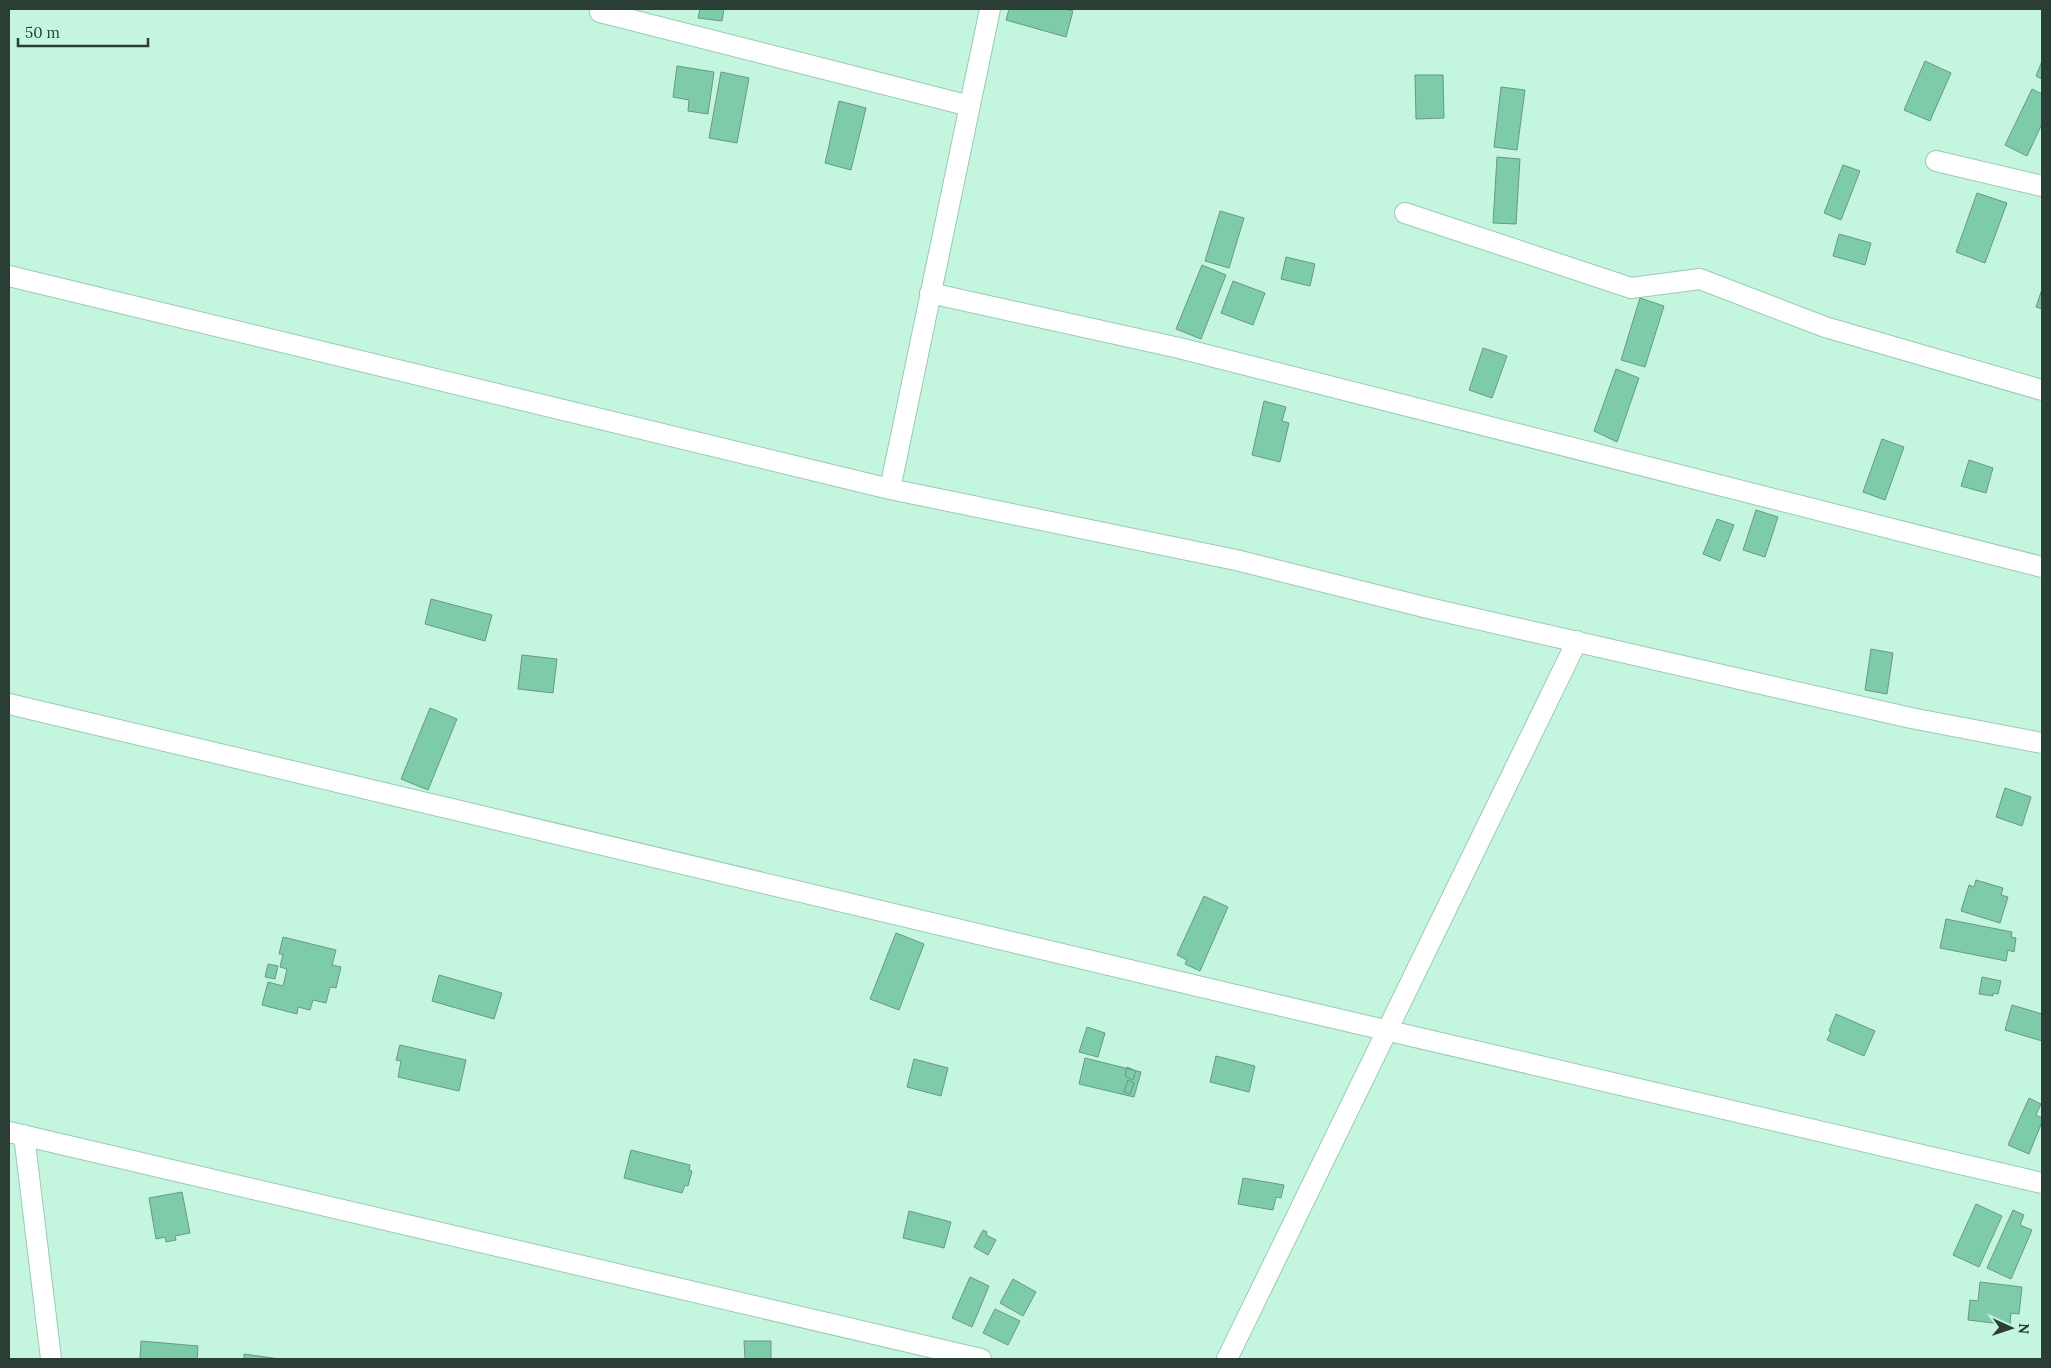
<svg xmlns="http://www.w3.org/2000/svg" width="2051" height="1368" viewBox="0 0 2051 1368" font-family="Lora,serif">
	<style>
		.building { fill: #7ecbaa; stroke: #699883 }
		.lines { fill: none; stroke-linecap: round; stroke-linejoin: round }
		.street-casing { stroke: #9acab4; stroke-width: 22 }
		.street { stroke: #fff; stroke-width: 20 }
	</style>
	<rect width="100%" height="100%" fill="#c4f6df"/>
	<path class="building" d="M700 9H724L722 21 698 18Z
		M1009 9H1065L1073 11 1066 37 1006 20Z
		M1925 61 1951 73 1930 121 1904 110Z
		M2042 61V79L2036 76Z
		M677 66 714 72 708 114 688 111 689 100 673 97Z
		M721 72 749 78 737 143 709 138Z
		M1415 75H1443L1444 118 1416 119Z
		M1501 87 1525 90 1517 150 1494 147Z
		M2032 89 2042 94V124L2027 156 2005 145Z
		M839 101 866 108 851 170 825 163Z
		M1497 157 1520 159 1516 224 1493 223Z
		M1843 165 1860 171 1841 220 1824 213Z
		M1977 193 2007 203 1985 263 1956 252Z
		M1220 211 1244 218 1229 268 1205 261Z
		M1839 234 1871 243 1865 265 1833 256Z
		M1286 257 1315 264 1310 286 1281 279Z
		M1202 265 1226 275 1201 339 1176 329Z
		M1233 281 1265 293 1253 325 1221 313Z
		M2042 289V309L2036 307Z
		M1640 298 1664 306 1645 367 1621 360Z
		M1483 348 1507 356 1492 398 1469 390Z
		M1616 369 1639 378 1617 442 1594 431Z
		M1264 401 1286 407 1282 421 1289 423 1280 462 1252 455Z
		M1882 439 1904 447 1885 500 1863 492Z
		M1969 460 1993 468 1986 493 1961 486Z
		M1756 510 1778 517 1765 557 1743 550Z
		M1717 519 1734 525 1720 561 1703 554Z
		M431 599 492 615 485 641 425 624Z
		M1871 649 1893 653 1887 694 1865 690Z
		M522 655 557 659 553 693 518 689Z
		M430 708 457 719 428 790 401 779Z
		M2005 788 2031 797 2022 826 1996 817Z
		M1976 880 2003 888 2001 895 2008 897 2000 923 1961 911 1969 885 1974 887Z
		M1204 896 1228 907 1200 971 1185 964 1187 960 1177 955Z
		M1946 919 2012 932 2011 937 2016 938 2014 952 2008 950 2006 961 1940 948Z
		M896 933 924 944 899 1010 870 999Z
		M283 937 336 950 332 965 341 967 336 988 330 987 326 1003 313 1000 310 1010 298 1007 297 1014 262 1005 268 982 283 986 287 969 280 967 283 954H279Z
		M268 964 278 966 275 979 265 977Z
		M439 975 502 993 494 1019 432 1001Z
		M1982 977 2001 981 1998 994 1993 993V996L1979 994Z
		M2012 1005 2042 1014V1041L2005 1030Z
		M1836 1014 1875 1031 1864 1056 1827 1040 1831 1032 1829 1031Z
		M1087 1027 1105 1033 1098 1057 1079 1052Z
		M400 1045 466 1060 459 1091 398 1077 401 1061 396 1060Z
		M1216 1056 1255 1066 1249 1092 1210 1082Z
		M1085 1058 1141 1072 1134 1097 1079 1084Z
		M914 1059 948 1068 941 1096 907 1087Z
		M1127 1067 1136 1071 1133 1080 1125 1076Z
		M1128 1080 1134 1083 1130 1094 1124 1092Z
		M2029 1098 2041 1104 2036 1115 2042 1118V1122L2029 1154 2008 1145Z
		M631 1150 690 1165 689 1170 692 1171 688 1186 685 1185 682 1193 624 1178Z
		M1243 1178 1284 1185 1281 1198 1276 1197 1273 1210 1238 1204Z
		M182 1192 190 1233 175 1236 176 1240 166 1242 165 1237 156 1239 149 1198Z
		M1976 1204 2002 1216 1979 1267 1953 1255Z
		M2013 1210 2024 1215 2020 1225 2032 1230 2011 1279 1987 1268Z
		M909 1211 951 1222 944 1248 903 1238Z
		M983 1230 987 1232 986 1235 996 1240 988 1255 974 1247Z
		M970 1277 989 1286 972 1327 952 1318Z
		M1013 1279 1036 1292 1023 1316 1000 1303Z
		M1980 1282 2022 1287 2019 1314 2011 1313 2010 1325 1968 1320 1970 1300 1978 1301Z
		M995 1309 1020 1321 1008 1345 983 1333Z
		M141 1341 198 1346 197 1359H140Z
		M744 1341H771V1359H745Z
		M244 1354 280 1359H244Z"/>
	<g class="lines">
		<g class="street-casing">
			<path id="street" d="M600 9V12L970 106
				M1936 161 2042 186
				M1405 213 1631 288 1700 279 1825 327 2042 390
				M9 276 890 489 1236 560 1424 607 1744 680 1911 718 2042 743
				M930 293 1179 348 2042 567
				M890 489 990 9
				M9 704 1269 1003 2042 1183
				M9 1132 981 1359
				M24 1135 51 1359
				M1227 1359 1577 641"/>
		</g>
		<use href="#street" class="street"/>
	</g>
	<rect width="2051" height="1368" fill="none" stroke="#2a3e35" stroke-width="20"/>
	<g transform="translate(2011 1328) rotate(93)" stroke="#c4f6df" stroke-width="4" paint-order="stroke">
	<path d="M0-4L9 19L0 12L-9 19Z" fill="#2a3e35"/>
	<text y="-8" font-size="14" font-weight="bold" text-anchor="middle" fill="#2a3e35">N</text>
	</g>
	<path d="M18 38v8h130v-8" fill="none" stroke="#2a3e35" stroke-width="2.5"/>
	<text x="25" y="38" font-size="15" fill="#2a3e35" stroke="#c4f6df" stroke-width="4" paint-order="stroke">50 m</text>
</svg>
